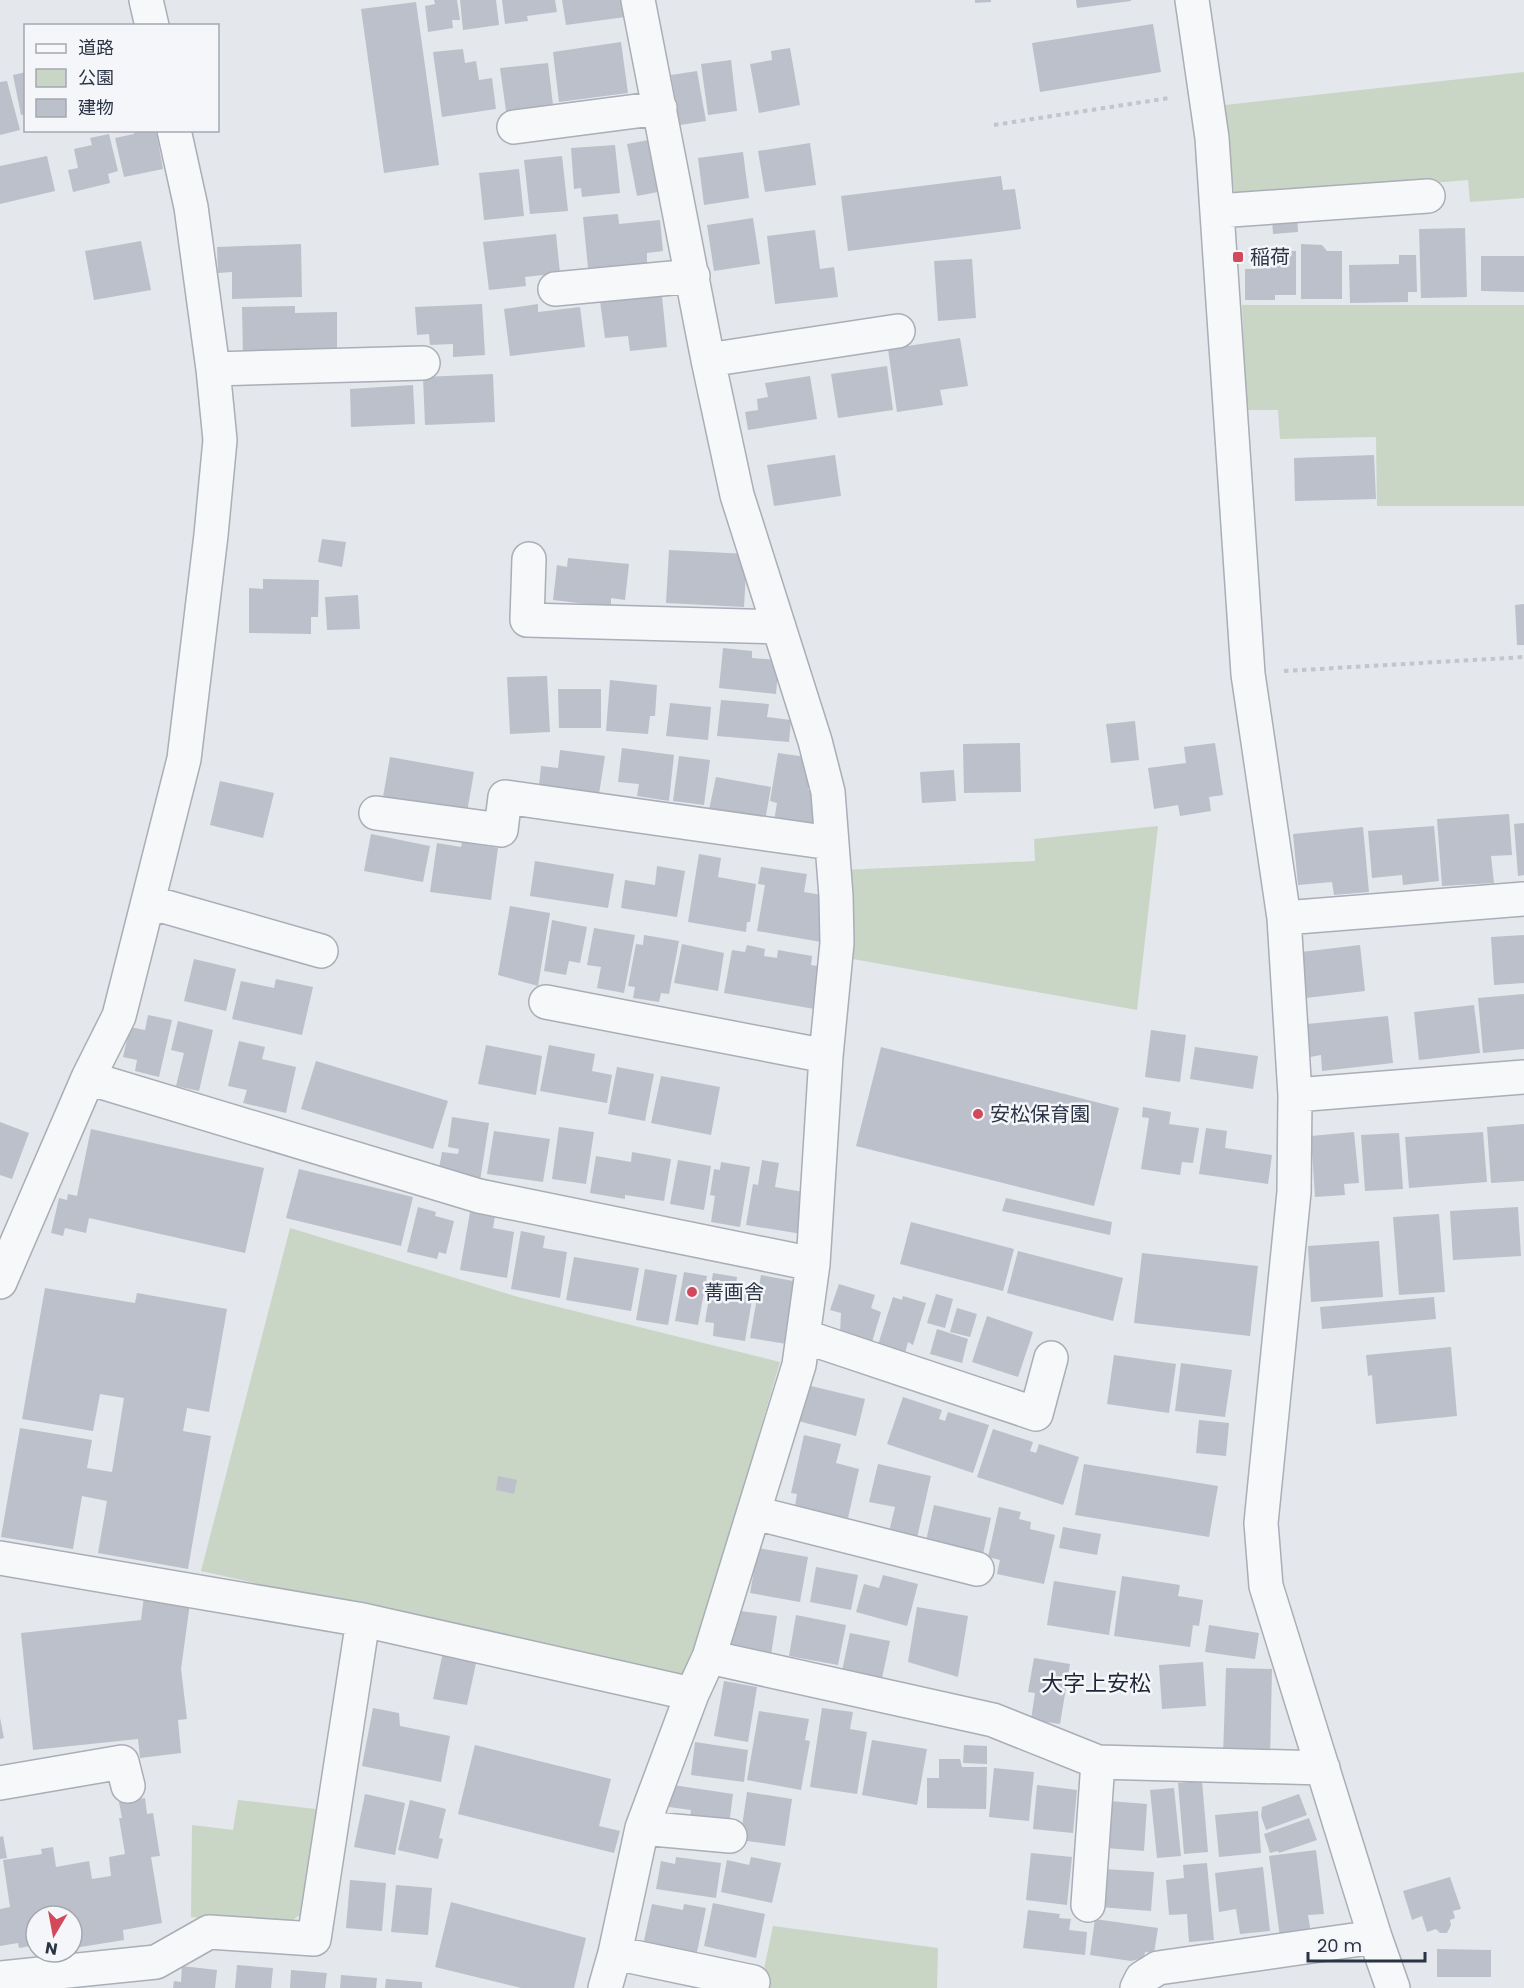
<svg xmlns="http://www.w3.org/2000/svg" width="1524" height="1988" viewBox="0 0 1524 1988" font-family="Poppins,'Noto Sans JP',sans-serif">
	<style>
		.green { fill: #c9d6c5 }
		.building { fill: #bbc0ca }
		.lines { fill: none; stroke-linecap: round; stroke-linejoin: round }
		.minor-casing { stroke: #a9aeb7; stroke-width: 36 }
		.path { stroke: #c2c5cb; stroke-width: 4; stroke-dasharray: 4.5 4.5; stroke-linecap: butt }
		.minor { stroke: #f7f8fa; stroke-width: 33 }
		.poi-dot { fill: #d1495b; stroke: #f4f6f9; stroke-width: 2 }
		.labels { text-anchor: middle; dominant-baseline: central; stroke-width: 5; stroke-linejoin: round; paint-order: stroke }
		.poi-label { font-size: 20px; fill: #2b3445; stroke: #f4f6f9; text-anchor: start }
		.quarter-label { font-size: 22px; fill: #1d2536; stroke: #f4f6f9 }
	</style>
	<rect width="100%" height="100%" fill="#e4e7ec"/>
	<path class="green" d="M1524 72V198L1470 202 1468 180 1236 199 1216 106Z
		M1242 305H1524V506H1377L1376 437 1280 439 1278 410H1246Z
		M1158 826 1137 1010 853 959 844 870 1035 861 1034 839Z
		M290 1228 518 1297 780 1362 687 1679 201 1571Z
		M238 1800 324 1810 311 1907 284 1926 191 1917 192 1825 233 1830Z
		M773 1926 938 1948 937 1988H760Z"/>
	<path class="building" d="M434 0H457L460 20H452L453 28 428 32 425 6 435 4Z
		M460 0H496L499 25 463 30Z
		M502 0H555L557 12 527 16 528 21 505 24Z
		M562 0H623L625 17 566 25Z
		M975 0H991V2L975 3Z
		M1076 0H1131V1L1077 8Z
		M416 2 439 165 384 173 361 9Z
		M1153 24 1161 72 1040 92 1032 43Z
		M621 42 628 93 559 102 553 52Z
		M790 48 800 105 759 113 750 64 772 60 771 51Z
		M463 49 465 63 476 61 479 80 492 78 496 109 442 117 433 52Z
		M731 60 737 111 708 115 701 64Z
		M548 63 553 105 506 111 500 68Z
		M697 71 706 121 680 125 671 75Z
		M26 72V114L21 115 13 75Z
		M7 81 20 130 0 135V82Z
		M134 130H156L163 169 124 177 115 138 134 134Z
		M109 134 118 171 108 174 110 183 73 192 68 170 78 168 74 149 92 145 90 138Z
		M654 139 663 191 637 196 627 144Z
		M810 143 816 185 765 192 758 151Z
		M615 145 620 193 582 197 581 188 574 189 571 148Z
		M743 152 749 198 704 205 698 158Z
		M47 156 55 191 0 204V166Z
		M562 156 568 211 530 214 524 160Z
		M519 169 524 216 484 220 479 173Z
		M1001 176 1003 190 1015 189 1021 229 848 251 841 196Z
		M618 214 619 224 660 220 663 251 647 253V263L588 268 583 217Z
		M1297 217 1298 232 1273 234 1272 218Z
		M753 218 760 264 714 271 707 225Z
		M1465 228 1467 297 1421 298 1419 229Z
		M815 230 820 269 834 267 838 297 775 304 767 236Z
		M556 234 560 273 525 277 526 286 489 290 483 242Z
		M141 241 151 290 94 300 85 251Z
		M301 244 302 297 232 299V272L218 273 217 247Z
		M1301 244 1322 245 1327 251H1342V299H1301Z
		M1296 251V295H1275V300H1245V269H1256V252Z
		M1399 255H1416L1417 292H1408V302L1350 303 1349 265 1399 264Z
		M1481 256H1524V292L1481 291Z
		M972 259 976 318 938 321 934 261Z
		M638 293 640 298 662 296 667 347 630 351 628 336 605 338 600 301 623 299 622 294Z
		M482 304 485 355 453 357V344L430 345 429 334 417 335 415 307Z
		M538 304V312L580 307 585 347 510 356 504 309Z
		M295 306V313L337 312V354L243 356 242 307Z
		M960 338 968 386 940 390 943 405 897 412 888 349Z
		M887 366 893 410 838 418 831 374Z
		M493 374 495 422 425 425 423 377Z
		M810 376 817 419 748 430 745 412 758 410 757 399 768 397 765 383Z
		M413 385 415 424 351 427 350 389Z
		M835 455 841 496 774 506 767 465Z
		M1374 455 1376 499 1295 501 1294 458Z
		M322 539 346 542 342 567 318 562Z
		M669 550 747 554 744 607 666 603Z
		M568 558 629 564 625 600 611 598V607L553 600 557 565 567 567Z
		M263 579 319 580 318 617H311V634L249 633V588L263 589Z
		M358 595 360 629 327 630 325 597Z
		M1524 604V645H1517L1515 605Z
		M723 648 752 651V658L779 660 776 694 719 688Z
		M547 676 550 732 510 734 507 677Z
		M610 680 657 685 655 716H650L648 734 606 731Z
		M558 689H601V728H559Z
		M721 700 769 704 767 717 791 720 789 742 717 736Z
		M670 703 711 707 708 740 666 736Z
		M1135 721 1139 760 1111 763 1106 724Z
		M1020 743 1021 792 964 793 963 744Z
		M1215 743 1223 795 1209 797 1211 811 1180 816 1178 805 1154 809 1148 768 1186 763 1184 747Z
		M622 748 674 755 669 801 637 796 639 784 618 782Z
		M560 750 605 756 599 794 539 786 541 766 558 768Z
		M778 753 813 758 808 790 823 792 818 827 774 821 777 803 770 801Z
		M679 756 710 760 704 805 673 801Z
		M390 757 474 772 467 812 383 797Z
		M954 770 956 801 922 803 920 772Z
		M716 777 771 787 765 821 709 810Z
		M220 781 274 793 263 838 210 825Z
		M1509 814 1512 855 1491 856 1494 883 1442 886 1437 819Z
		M1524 823V875L1518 876 1514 824Z
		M1434 826 1439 881 1403 885 1402 875 1372 878 1368 831Z
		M1363 827 1369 892 1334 895 1332 882 1298 885 1293 834Z
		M371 834 430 846 423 882 364 871Z
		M462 842 498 848 491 900 430 892 437 843 461 847Z
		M699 854 721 858 718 877 756 884 750 922H747L746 932 688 922Z
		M535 861 614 874 608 908 530 896Z
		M657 866 685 871 677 917 621 908 625 880 655 885Z
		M761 867 807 874 804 892 834 897 827 943 757 931 765 885 758 884Z
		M510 906 550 913 538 986 498 975Z
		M552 920 587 927 580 963 569 961 566 975 544 971Z
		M594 928 635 935 624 993 597 988 601 967 587 965Z
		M644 935 679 941 669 994 661 993 659 1002 633 998 635 987 628 986 636 944 643 945Z
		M1524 935V983L1494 985 1491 937Z
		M682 944 724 953 718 991 674 983Z
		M747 945 765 949 764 956 777 958 778 950 812 956 811 965 828 968 820 1010 724 993 732 950 745 952Z
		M1360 945 1365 991 1306 998 1301 952Z
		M194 959 236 969 226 1011 184 1001Z
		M276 979 313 987 302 1035 232 1019 241 981 274 988Z
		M1524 994V1049L1483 1053 1478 998Z
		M1474 1005 1480 1053 1419 1060 1414 1012Z
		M148 1015 172 1020 159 1077 135 1071 137 1060 123 1057 130 1027 145 1030Z
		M1388 1016 1393 1063 1322 1071 1321 1055 1310 1057 1307 1024Z
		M178 1021 213 1030 199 1091 176 1086 184 1053 171 1050Z
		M1151 1030 1186 1035 1180 1082 1145 1077Z
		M239 1041 265 1047 262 1059 296 1067 286 1113 243 1103 247 1090 228 1086Z
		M486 1045 542 1056 536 1095 478 1084Z
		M549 1045 595 1054 592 1071 612 1075 607 1103 540 1091Z
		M881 1047 1119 1108 1094 1206 856 1146Z
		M1195 1047 1258 1056 1253 1089 1190 1079Z
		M316 1061 448 1101 433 1149 301 1109Z
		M617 1067 654 1074 645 1121 608 1114Z
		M661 1076 720 1087 711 1135 651 1123Z
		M1143 1107 1171 1112 1169 1124 1199 1128 1193 1163 1182 1162 1180 1175 1141 1169 1149 1118 1142 1117Z
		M452 1117 489 1123 480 1181 438 1174 442 1152 458 1154 459 1149 448 1147Z
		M0 1122 29 1133 12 1179 0 1175Z
		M1524 1124V1181L1491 1183 1487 1127Z
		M559 1127 594 1132 586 1184 552 1179Z
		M1206 1128 1227 1131 1225 1148 1272 1155 1268 1184 1199 1174Z
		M91 1129 264 1168 245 1253 89 1218 86 1233 65 1228 63 1236 51 1233 59 1198 67 1200 68 1194 77 1196Z
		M494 1131 550 1139 543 1182 487 1174Z
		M1354 1132 1359 1183 1344 1184 1345 1195 1315 1197 1311 1136Z
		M1483 1132 1487 1182 1409 1188 1405 1137Z
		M1399 1133 1403 1189 1365 1191 1361 1135Z
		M632 1152 671 1159 664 1201 625 1195V1199L590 1193 596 1156 631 1162Z
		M678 1160 711 1166 704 1210 670 1204Z
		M762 1160 779 1163 775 1187 809 1193 802 1234 746 1225 753 1184 758 1185Z
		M721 1162 750 1167 740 1227 711 1222 715 1196 710 1195 714 1169 720 1170Z
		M299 1169 413 1197 401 1246 286 1218Z
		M1006 1198 1112 1222 1110 1235 1002 1211Z
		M418 1207 436 1212 435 1216 454 1221 446 1254 439 1252 437 1259 407 1252Z
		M1518 1207 1521 1256 1453 1260 1450 1211Z
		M470 1212 495 1216 493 1228 514 1232 507 1278 460 1270Z
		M1439 1214 1445 1292 1399 1295 1393 1217Z
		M911 1222 1014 1249 1003 1291 900 1264Z
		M521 1231 545 1236 543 1248 567 1252 560 1298 511 1289Z
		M1379 1241 1383 1297 1311 1302 1308 1246Z
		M1018 1251 1123 1278 1113 1321 1007 1293Z
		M1142 1253 1258 1266 1250 1336 1134 1323Z
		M574 1257 639 1268 631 1311 566 1300Z
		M645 1269 677 1275 668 1325 636 1320Z
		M684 1272 707 1276 698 1325 675 1321Z
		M713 1273 737 1277 735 1291 753 1294 745 1341 713 1336 714 1323 705 1322Z
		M761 1275 804 1283 793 1345 750 1338Z
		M839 1284 875 1295 871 1308 881 1312 872 1342 840 1333 841 1313 830 1310Z
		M45 1288 135 1303 137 1293 227 1309 209 1412 187 1408 183 1431 211 1436 188 1569 98 1553 107 1501 82 1496 73 1549 1 1537 20 1428 92 1440 87 1468 112 1472 124 1398 100 1394 93 1431 22 1419Z
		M936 1294 953 1299 945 1328 927 1323Z
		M903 1296 926 1303 913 1345 908 1342 905 1353 878 1345 893 1297 902 1300Z
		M1434 1297 1436 1319 1322 1329 1320 1307Z
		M957 1308 977 1314 970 1337 950 1332Z
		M987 1316 1033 1332 1018 1377 972 1362Z
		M937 1329 968 1339 962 1363 930 1354Z
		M1451 1347 1457 1416 1376 1424 1372 1375 1368 1376 1366 1355Z
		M1114 1355 1176 1364 1169 1413 1107 1404Z
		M1181 1363 1232 1370 1225 1417 1175 1411Z
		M807 1385 865 1399 856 1436 798 1421Z
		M903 1397 942 1410 939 1419 945 1421 948 1412 989 1425 973 1473 887 1444Z
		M1199 1420 1229 1423 1226 1456 1196 1453Z
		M993 1429 1033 1442 1030 1451 1036 1453 1039 1444 1079 1457 1063 1505 977 1477Z
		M804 1435 841 1444 836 1463 859 1469 848 1518 795 1506 797 1494 791 1493Z
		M878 1464 931 1476 917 1538 889 1532 895 1507 869 1502Z
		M1084 1464 1218 1486 1209 1537 1075 1515Z
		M498 1476 517 1480 514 1494 496 1490Z
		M934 1505 991 1518 983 1554 926 1541Z
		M999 1507 1021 1512 1019 1519 1031 1522 1030 1529 1055 1535 1044 1584 997 1574 1000 1560 988 1557Z
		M1063 1527 1101 1534 1097 1555 1059 1548Z
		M758 1548 808 1557 800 1602 750 1593Z
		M816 1567 858 1575 851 1610 810 1602Z
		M883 1575 918 1584 907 1626 856 1612 864 1584 879 1588Z
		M1122 1576 1180 1585 1178 1596 1203 1600 1199 1626 1193 1625 1190 1647 1114 1636Z
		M1054 1581 1116 1591 1109 1635 1047 1625Z
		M144 1596 190 1603 181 1669 187 1719 178 1720 181 1753 140 1758 138 1739 33 1750 21 1633 141 1620Z
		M917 1607 968 1616 958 1677 908 1662Z
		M734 1610 777 1616 771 1655 729 1648Z
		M796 1615 846 1625 838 1665 789 1656Z
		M1209 1625 1259 1633 1255 1659 1205 1652Z
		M850 1633 890 1641 882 1678 842 1671Z
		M444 1647 478 1654 467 1705 433 1699Z
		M1034 1658 1070 1664 1060 1724 1031 1720 1035 1693 1028 1692Z
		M1203 1662 1206 1706 1162 1709 1159 1665Z
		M1226 1668 1272 1669 1270 1758 1223 1756Z
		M724 1681 757 1687 748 1742 714 1736Z
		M373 1708 399 1713 400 1726 450 1736 441 1782 362 1766Z
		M822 1708 853 1712 850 1729 867 1732 857 1794 810 1787Z
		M759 1711 809 1719 805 1740 810 1741 801 1790 747 1780Z
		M0 1718 4 1738 0 1739Z
		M872 1740 927 1749 917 1805 862 1795Z
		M695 1742 748 1750 744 1782 691 1775Z
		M475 1745 611 1779 599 1826 620 1831 614 1853 458 1814Z
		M964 1745 987 1746V1764L963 1763Z
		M939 1759H960L962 1767H987L986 1809 927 1808V1778H939Z
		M994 1768 1034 1772 1029 1821 989 1817Z
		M1202 1781 1208 1852 1184 1854 1178 1783Z
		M673 1785 733 1794 729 1825 690 1819 691 1810 669 1807Z
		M1037 1785 1077 1790 1073 1833 1033 1829Z
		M1174 1788 1181 1856 1157 1858 1150 1790Z
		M747 1792 792 1799 785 1846 740 1840Z
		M365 1794 405 1803 395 1855 354 1847Z
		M1299 1794 1307 1815 1266 1830 1261 1816 1262 1807Z
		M145 1798 147 1814 153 1813 160 1856 151 1857 162 1923 123 1930 124 1940 74 1948 72 1916H36V1945L19 1948 18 1943 0 1946V1909L10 1907 3 1860 42 1854 41 1849 53 1847 56 1867 89 1861 92 1879 111 1876 109 1857 125 1854 119 1818H122L119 1802Z
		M410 1800 446 1809 439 1838 443 1839 438 1859 398 1850Z
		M1109 1801 1147 1804 1144 1851 1106 1848Z
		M1258 1811 1261 1853 1219 1857 1215 1815Z
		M1309 1818 1317 1840 1279 1853 1278 1851 1270 1853 1264 1834Z
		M3 1836 7 1858 0 1859V1837Z
		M1316 1850 1324 1914 1308 1915 1311 1933 1280 1937 1269 1856Z
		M1031 1853 1072 1857 1067 1905 1026 1900Z
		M676 1857 721 1863 716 1898 656 1889 661 1861 675 1864Z
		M751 1857 781 1863 772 1903 721 1892 727 1860 749 1865Z
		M1207 1863 1214 1940 1189 1942 1187 1914 1169 1915 1166 1880 1184 1878 1183 1865Z
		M1263 1867 1270 1931 1240 1934 1236 1909 1219 1912 1215 1873Z
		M1103 1869 1154 1872 1151 1911 1100 1907Z
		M1450 1877 1461 1909 1453 1911 1455 1918 1450 1920 1451 1925 1447 1933H1440L1436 1929 1427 1932 1422 1916 1412 1920 1403 1891Z
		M350 1880 386 1883 382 1931 346 1928Z
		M396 1885 432 1888 428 1935 391 1932Z
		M451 1902 586 1938 574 1988H521L435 1967Z
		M713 1903 765 1914 756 1958 704 1946Z
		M652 1904 683 1910 684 1904 706 1908 696 1957 643 1945Z
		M1028 1910 1060 1914 1059 1918 1071 1919 1069 1930 1087 1932 1085 1955 1023 1948Z
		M1095 1919 1158 1928 1154 1953 1145 1952 1144 1958 1131 1961 1090 1955Z
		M1437 1949 1491 1950V1977H1437Z
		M237 1965 273 1968 271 1988H235Z
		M182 1966 217 1970 215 1988H173L174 1981 181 1982Z
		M291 1970 327 1973 325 1988H290Z
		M341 1975 377 1978 376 1988H340Z
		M386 1979 422 1982V1988H385Z"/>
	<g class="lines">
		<g class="minor-casing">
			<path id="minor" d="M146 0 152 26
				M1192 0 1212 138 1248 674 1284 918 1295 1095 1294 1192 1261 1523 1266 1586 1375 1937 1393 1988
				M514 127 660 108
				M1217 211 1428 196
				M555 289 693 276
				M708 360 898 331
				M213 369 423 363
				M529 559 527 620 779 627
				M376 813 501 830 505 797 831 843
				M149 902 321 951
				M1284 918 1524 899
				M546 1002 826 1056
				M88 1078 479 1196 813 1264
				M1295 1095 1524 1077
				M0 1282 88 1078 119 1016 184 759 211 535 220 440 213 369 191 207 174 130
				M803 1336 1036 1414 1051 1358
				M755 1513 977 1569
				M0 1558 363 1620 692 1694
				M709 1657 993 1720 1098 1762 1323 1768
				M0 1783 122 1762 128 1786
				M642 1828 730 1836
				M1088 1905 1098 1762
				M615 1953 753 1982
				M0 1978 156 1962 209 1932 314 1939 363 1620
				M605 1988 615 1953 642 1828 692 1694 709 1657 799 1365 813 1264 826 1056 837 943 836 896 828 792 815 741 737 495 708 360 638 0
				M1137 1988 1142 1978 1158 1968 1375 1937"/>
		</g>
		<path class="path" d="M994 125 1169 98
			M1284 671 1524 657"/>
		<use href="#minor" class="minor"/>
	</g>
	<g class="poi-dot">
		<rect x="1232" y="251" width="12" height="12" rx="3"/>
		<circle cx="978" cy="1114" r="6"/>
		<circle cx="692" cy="1292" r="6"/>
	</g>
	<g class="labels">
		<g class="poi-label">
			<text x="1250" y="257">稲荷</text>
			<text x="990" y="1114">安松保育園</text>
			<text x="704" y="1292">菁画舎</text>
		</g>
		<g class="quarter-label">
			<text x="1096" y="1683">大字上安松</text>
		</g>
	</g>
	<rect x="24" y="24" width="195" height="108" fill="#f4f6f9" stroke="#a4a8b1" stroke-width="1.5"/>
	<rect x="36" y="44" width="30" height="9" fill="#f7f8fa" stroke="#a4a8b1" stroke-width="1.5"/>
	<text x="78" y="54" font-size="18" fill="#2b3445">道路</text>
	<rect x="36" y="69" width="30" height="18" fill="#c9d6c5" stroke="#a4a8b1" stroke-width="1.5"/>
	<text x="78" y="84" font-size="18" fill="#2b3445">公園</text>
	<rect x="36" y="99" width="30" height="18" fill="#bbc0ca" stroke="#a4a8b1" stroke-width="1.5"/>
	<text x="78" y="114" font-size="18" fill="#2b3445">建物</text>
	<g transform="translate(54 1934) rotate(190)"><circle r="28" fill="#f4f6f9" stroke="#a4a8b1" stroke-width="1.5"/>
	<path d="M0-4.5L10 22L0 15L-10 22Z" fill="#d1495b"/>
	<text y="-9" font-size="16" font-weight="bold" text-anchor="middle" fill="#2b3445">N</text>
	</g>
	<path d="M1308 1952v9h117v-9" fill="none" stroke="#2b3445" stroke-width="3"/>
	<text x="1317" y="1952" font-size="18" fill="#2b3445" stroke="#f4f6f9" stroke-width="4.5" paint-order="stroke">20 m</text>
</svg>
